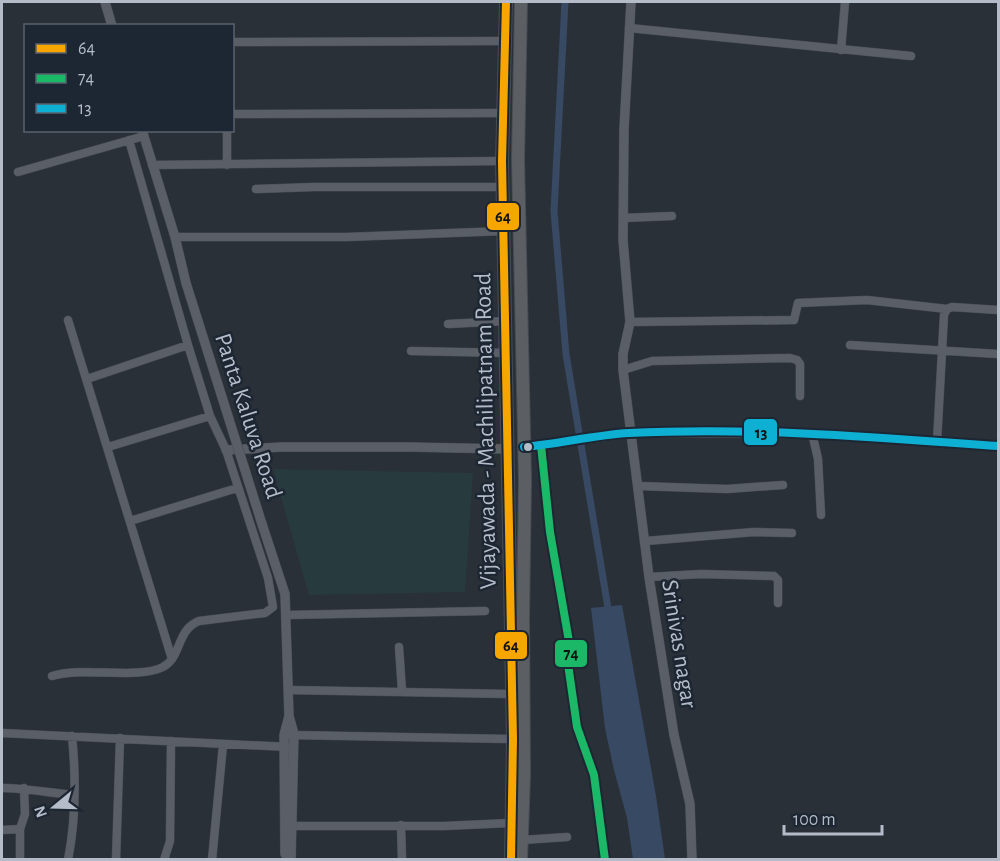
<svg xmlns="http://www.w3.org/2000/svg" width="1000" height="861" viewBox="0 0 1000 861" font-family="'Alegreya Sans',sans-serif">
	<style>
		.green { fill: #273a3e }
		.water { fill: #384963 }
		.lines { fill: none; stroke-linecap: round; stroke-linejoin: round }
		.canal { stroke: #384963; stroke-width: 7 }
		.minor-casing { stroke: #484c53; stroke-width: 9 }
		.tertiary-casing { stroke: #484c53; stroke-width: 10 }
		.trunk-casing { stroke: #474c53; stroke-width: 14 }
		.minor { stroke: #5a5e66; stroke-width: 8 }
		.tertiary { stroke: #5a5e66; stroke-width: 9 }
		.trunk { stroke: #5b5f64; stroke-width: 12 }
		.tertiary-bridge-casing { stroke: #484c53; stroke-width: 10; stroke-linecap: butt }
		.tertiary-bridge { stroke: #5a5e66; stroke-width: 9 }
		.bus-1-casing { stroke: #1d2633; stroke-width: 12 }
		.bus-2-casing { stroke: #1d2633; stroke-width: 12 }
		.bus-3-casing { stroke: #1d2633; stroke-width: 12 }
		.bus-1 { stroke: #f7a600; stroke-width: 8 }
		.bus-2 { stroke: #1ab867; stroke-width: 8 }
		.bus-3 { stroke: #0dafd3; stroke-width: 8 }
		.bus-dot { fill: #b4bcc9; stroke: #1d2633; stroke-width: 2 }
		.labels { text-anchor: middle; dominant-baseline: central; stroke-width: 5; stroke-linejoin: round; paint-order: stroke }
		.street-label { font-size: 24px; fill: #b4bcc9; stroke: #1d2633 }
		.line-badge { stroke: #1d2633; stroke-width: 2 }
		.pale-badge-label { font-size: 16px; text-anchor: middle; font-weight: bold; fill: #111 }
	</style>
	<rect width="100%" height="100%" fill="#2a3038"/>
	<path class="green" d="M273 469 473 473 465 592 309 595Z"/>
	<path class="water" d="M622 605 656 796 665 859H633L627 818 614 770 605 728 591 608Z"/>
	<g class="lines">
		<path class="canal" d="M565 2 554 211 566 354 609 614"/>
		<g class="minor-casing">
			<path id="minor" d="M629 28 911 56
				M232 42 505 41
				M841 50 845 2
				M232 114 503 113
				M227 130V165
				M152 165 502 161
				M18 172 144 136
				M256 189 314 187H502
				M623 218 672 216
				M175 237H347L504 231
				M68 320 172 659
				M630 322 794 320 798 303 867 300 947 309
				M448 324 506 321
				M850 345 998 354
				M411 351 507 353
				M623 370 652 361 790 358 797 360 800 364V396
				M87 379 188 345
				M631 433 820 434 998 446
				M812 433 818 459 821 515
				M937 442 944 315 947 309 952 307 998 310
				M541 445 550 532 571 653 568 664 577 727 594 775 605 860
				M108 447 210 416
				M639 486 727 489 783 485
				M130 521 237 488
				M646 541 754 532 792 533
				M649 577 701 574 774 576 778 580V603
				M287 615 485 611
				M399 647 402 691
				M52 676C85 666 136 680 163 667 182 657 176 630 199 621L265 613 273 607 268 578 226 450 210 416 188 345 129 140
				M288 690 512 694
				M2 733 289 747
				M290 735 513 739
				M2 788C26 788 49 793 74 795
				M401 825 402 860
				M292 826H444L512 823
				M2 830 20 829 25 814 24 788
				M522 840 567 837
				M20 860V829
				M68 860C76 819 76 776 72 736
				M116 860 120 738
				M164 860 170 841 171 741
				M212 860 223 745"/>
		</g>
		<g class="tertiary-casing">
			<path id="tertiary" d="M105 2 112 26
				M631 2 624 129 623 240 630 322 623 354V370L649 577 674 735 690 804 692 860
				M142 130 175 237 186 283
				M524 447 631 433
				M226 450 282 447H408L508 449
				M262 524 285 594 289 716 294 734 291 860
				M285 854 284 735 289 716"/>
		</g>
		<g class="trunk-casing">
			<path id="trunk" d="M506 2 502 161 513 739 511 860
				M521 860 524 775 523 616 525 480 518 159 521 2"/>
		</g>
		<use href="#minor" class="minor"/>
		<use href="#tertiary" class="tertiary"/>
		<use href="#trunk" class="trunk"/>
		<g class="tertiary-bridge-casing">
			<path id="tertiary-bridge" d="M186 283 262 524"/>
		</g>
		<use href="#tertiary-bridge" class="tertiary-bridge"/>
		<g class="bus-1-casing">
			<path id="bus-1" d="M506 2 502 161 513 739 511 860"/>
		</g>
		<g class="bus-2-casing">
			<path id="bus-2" d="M541 445 550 532 571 653 568 664 577 727 594 775 605 860"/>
		</g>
		<g class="bus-3-casing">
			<path id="bus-3" d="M524 447C559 444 594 435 629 433 752 427 875 437 998 446"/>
		</g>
		<use href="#bus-1" class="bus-1"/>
		<use href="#bus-2" class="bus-2"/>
		<use href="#bus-3" class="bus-3"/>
	</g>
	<circle class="bus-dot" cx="528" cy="447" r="5"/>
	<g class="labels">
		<g class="street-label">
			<text transform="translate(248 416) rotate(72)">Panta Kaluva Road</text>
			<text transform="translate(486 431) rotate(-91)">Vijayawada - Machilipatnam Road</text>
			<text transform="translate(679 644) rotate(81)">Srinivas nagar</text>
		</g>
	</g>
	<g class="line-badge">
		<rect x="486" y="202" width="34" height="29" rx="6" fill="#f7a600"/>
		<rect x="743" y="418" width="35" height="28" rx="6" fill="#0dafd3"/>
		<rect x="494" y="631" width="34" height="29" rx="6" fill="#f7a600"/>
		<rect x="554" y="639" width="34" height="29" rx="6" fill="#1ab867"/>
	</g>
	<g class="pale-badge-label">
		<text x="503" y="222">64</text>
		<text x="761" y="438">13</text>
		<text x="511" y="651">64</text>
		<text x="571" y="659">74</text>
	</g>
	<rect width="1000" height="861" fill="none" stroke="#b4bcc9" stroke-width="6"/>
	<rect x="24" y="24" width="210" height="108" fill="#1d2633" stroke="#59626f" stroke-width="1.5"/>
	<rect x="36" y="44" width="30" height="9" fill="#f7a600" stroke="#59626f" stroke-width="1.5"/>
	<text x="78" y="54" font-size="18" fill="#b4bcc9">64</text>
	<rect x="36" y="74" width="30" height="9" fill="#1ab867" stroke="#59626f" stroke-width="1.5"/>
	<text x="78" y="84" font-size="18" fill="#b4bcc9">74</text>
	<rect x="36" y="104" width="30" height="9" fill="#0dafd3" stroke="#59626f" stroke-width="1.5"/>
	<text x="78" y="114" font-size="18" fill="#b4bcc9">13</text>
	<g transform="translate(54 807) rotate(251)" stroke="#1d2633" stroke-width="4.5" paint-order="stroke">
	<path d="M0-4.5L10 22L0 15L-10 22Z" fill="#b4bcc9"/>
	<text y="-9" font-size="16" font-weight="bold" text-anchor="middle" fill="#b4bcc9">N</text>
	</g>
	<path d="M784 825v9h98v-9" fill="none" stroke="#b4bcc9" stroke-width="3"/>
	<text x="793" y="825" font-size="18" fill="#b4bcc9" stroke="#1d2633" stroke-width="4.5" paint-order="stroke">100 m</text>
</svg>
